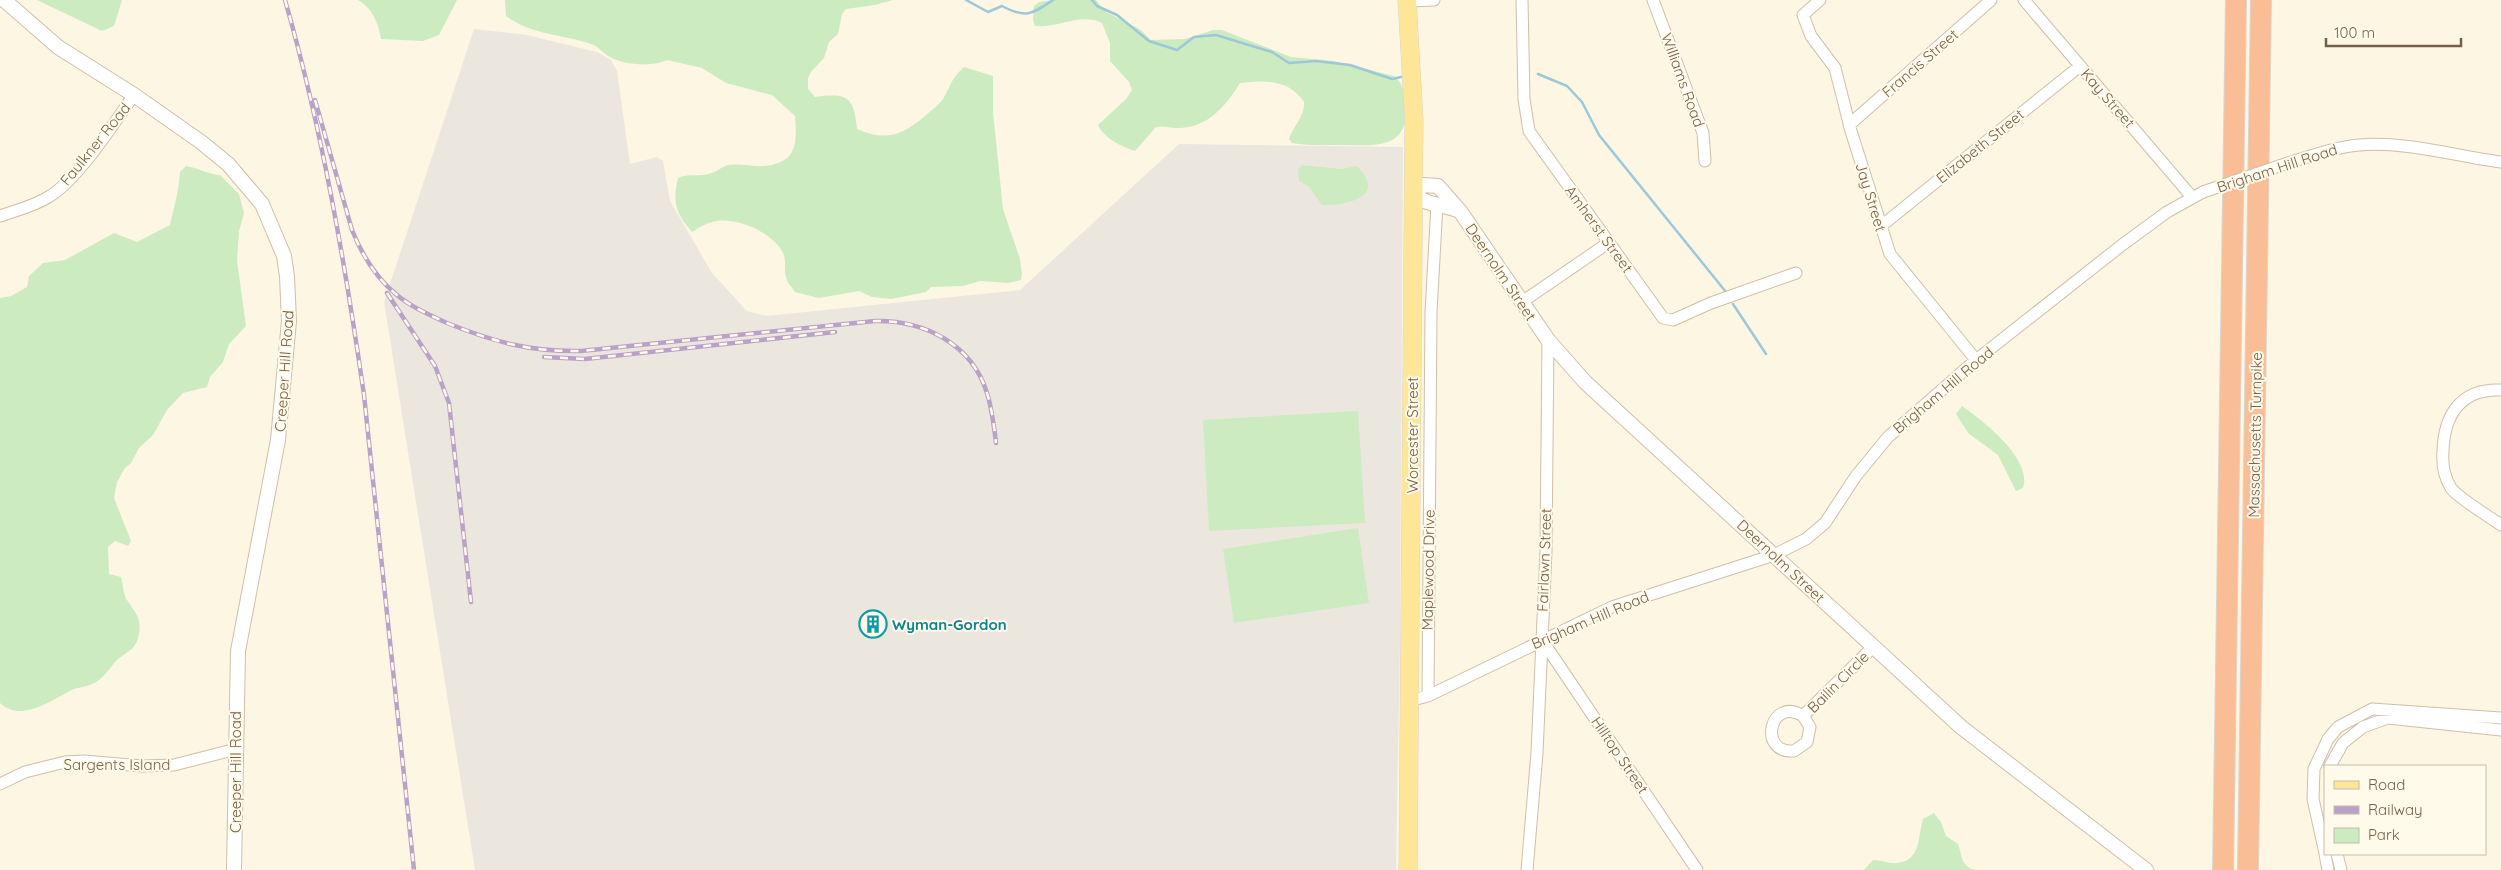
<svg xmlns="http://www.w3.org/2000/svg" width="2501" height="870" viewBox="0 0 2501 870" font-family="Quicksand,sans-serif">
	<style>
		.industrial { fill: #ece7de }
		.green { fill: #ccebc1 }
		.lines { fill: none; stroke-linecap: round; stroke-linejoin: round }
		.stream { stroke: #9cc8d9; stroke-width: 2.5 }
		.minor-casing { stroke: #cfbfa9; stroke-width: 13 }
		.tertiary-casing { stroke: #cfbfa9; stroke-width: 16 }
		.primary-casing { stroke: #dbd5cf; stroke-width: 19 }
		.motorway-casing { stroke: #dbd5cf; stroke-width: 22 }
		.minor { stroke: #fff; stroke-width: 11 }
		.tertiary { stroke: #fff; stroke-width: 14 }
		.primary { stroke: #fee699; stroke-width: 18 }
		.motorway { stroke: #fabe97; stroke-width: 20 }
		.rail-casing { stroke: #baa1c7; stroke-width: 4.5 }
		.rail { stroke: #fffaea; stroke-width: 2.5; stroke-dasharray: 8; stroke-linecap: butt }
		.minor-bridge-casing { stroke: #cfbfa9; stroke-width: 13; stroke-linecap: butt }
		.minor-bridge { stroke: #fff; stroke-width: 11 }
		.labels { text-anchor: middle; dominant-baseline: central; stroke-width: 4; stroke-linejoin: round; paint-order: stroke }
		.street-label { font-size: 15px; fill: #765f48; stroke: #fffaea }
		.culture-label { font-size: 15px; font-weight: bold; fill: #0d838f; stroke: #fffaea; text-anchor: start }
	</style>
	<rect width="100%" height="100%" fill="#fdf6e3"/>
	<path class="industrial" d="M474 29 527 35 597 52 611 60 617 71 630 164 657 157 663 161 670 201 712 273 747 311 766 316 1020 290 1179 144 1403 147 1400 642 1396 870H475L384 302Z"/>
	<path class="green" d="M37 0H122L114 26 102 31Z
		M358 0H457L439 35 423 41 381 39C378 22 372 8 358 0Z
		M505 0H893L875 5 846 9 842 14 838 34 829 42 824 58 811 72 808 78V89L815 97C847 93 854 96 857 129 887 142 903 135 926 115 932 110 939 105 943 99 952 84 950 80 964 67L993 76V112L1003 209 1020 259 1022 274 1021 280 1008 283 980 281 963 286 931 287 926 292 891 299 872 297 859 291 819 298 795 292C793 288 788 284 787 280 783 272 787 261 783 253 773 233 739 218 717 221 708 222 700 227 692 232 676 213 672 203 678 178 688 173 698 177 708 174 716 173 722 166 729 165 741 163 753 167 764 166 798 163 797 142 795 116L772 95 726 83 702 68 667 60C653 67 623 65 610 57 603 53 598 46 591 44 562 34 532 35 506 16Z
		M1052 0H1096L1106 12 1141 30 1151 40 1185 39 1213 30H1222L1291 57 1334 61 1394 76C1404 83 1405 96 1406 107 1408 151 1372 145 1342 145 1325 145 1308 146 1292 143L1289 139C1293 126 1305 116 1304 102 1289 79 1264 80 1240 83 1226 106 1208 127 1180 128 1172 129 1164 125 1156 127L1135 151C1122 147 1104 138 1098 125L1126 99 1132 90 1129 82 1110 61V43L1102 23C1080 12 1058 29 1035 26L1033 20 1034 6 1039 2Z
		M1302 165 1341 169 1357 166C1362 171 1369 179 1368 187 1367 202 1333 206 1322 205L1309 187 1299 181 1298 170Z
		M186 166C198 168 207 174 220 175L239 194 244 213 239 231 237 261 246 326 229 344 223 362 210 377 207 387 183 393 167 410 153 435 139 448 131 463 125 468 117 482 114 498 131 541 128 546 115 541 108 547 109 574 121 577C123 584 123 594 127 600 136 614 143 619 138 638 135 650 126 652 117 660 110 667 106 676 96 682 90 686 81 687 74 689 54 698 22 724 0 703V298L11 296 27 287 29 276 43 263 65 260 114 233 137 242 170 225C174 207 179 191 180 172Z
		M1962 406C1982 420 2033 459 2023 488L2016 491 1998 455 1968 433 1956 414Z
		M1358 411 1365 523 1209 531 1203 420Z
		M1358 528 1369 603 1234 623 1223 549Z
		M1934 813 1941 822 1946 836 1958 844C1963 857 1960 866 1976 870H1864L1873 860C1881 860 1889 864 1897 863 1921 861 1918 836 1923 819Z"/>
	<g class="lines">
		<path class="stream" d="M966 0 988 12 1002 6C1026 19 1032 14 1053 0
			M1092 0 1097 6 1117 15 1149 41 1177 50 1194 37 1216 35 1272 52 1289 63 1316 61 1350 65 1392 79 1401 77
			M1538 74 1567 86 1582 102 1599 135 1726 292
			M1733 304 1766 354"/>
		<g class="minor-casing">
			<path id="minor" d="M1522 0 1524 99 1529 131 1663 318 1673 320 1711 303 1796 273
				M1653 0 1703 133 1705 161
				M1820 0 1803 15 1811 36 1835 68 1851 131 1890 254 1976 360
				M2024 0 2192 197
				M1407 1 1434 0
				M1849 125 1991 0
				M2288 163C2311 156 2335 147 2359 145 2406 141 2455 156 2501 162
				M0 216C17 210 35 206 50 196 78 179 114 123 134 95
				M1880 227 2080 66
				M1522 302 1608 243
				M2501 390C2461 388 2444 415 2443 451 2442 464 2444 477 2451 488 2458 498 2490 517 2501 525
				M1542 640 1697 870
				M1428 696 1431 312 1437 204
				M1409 701 1428 696 1612 607 1774 555 1806 539 1825 523 1856 476 1888 437 1976 360 2122 245 2167 212 2203 192
				M1803 716 1810 727 1807 742 1794 751C1757 754 1770 695 1803 716L1873 647
				M2330 766 2343 743 2363 727 2388 718 2501 730
				M0 784 25 772 65 762 84 761 142 766 174 765 236 749
				M2325 853 2313 799 2314 769 2328 739 2338 727 2372 709 2501 718
				M2325 854 2328 870
				M2337 854 2341 870
				M1527 870 1537 753 1546 551 1548 340"/>
		</g>
		<g class="tertiary-casing">
			<path id="tertiary" d="M4 0 58 47 134 95 201 142 228 164 262 204 284 256 287 276 289 321 278 440 238 651 234 870
				M1460 211C1444 204 1426 206 1414 194L1423 185 1438 186 1460 211 1548 340 1585 382 1961 727 2146 870"/>
		</g>
		<g class="primary-casing">
			<path id="primary" d="M1407 0 1414 120 1408 870"/>
		</g>
		<g class="motorway-casing">
			<path id="motorway" d="M2223 870 2236 0
				M2248 870 2261 0"/>
		</g>
		<use href="#minor" class="minor"/>
		<use href="#tertiary" class="tertiary"/>
		<use href="#primary" class="primary"/>
		<use href="#motorway" class="motorway"/>
		<g class="rail-casing">
			<path id="rail" d="M285 0C322 129 345 263 364 395L414 870
				M315 100 352 230C362 255 376 278 397 295 411 307 430 315 447 323 494 342 530 352 581 351L875 321C924 320 972 344 987 393 992 409 994 426 996 443
				M387 293 435 366 449 403 471 602
				M544 357 585 359 835 332"/>
		</g>
		<use href="#rail" class="rail"/>
		<g class="minor-bridge-casing">
			<path id="minor-bridge" d="M2203 192 2288 163"/>
		</g>
		<use href="#minor-bridge" class="minor-bridge"/>
	</g>
	<defs>
		<g id="building-ring" transform="scale(1.4375)"><circle r="9.5" fill="#fffaea" stroke="#0f9aa8" stroke-width="1.5"/><path d="M-4-6H4V6H1V3H-1V6H-4ZM-2.5-4.3h1.7v1.8h-1.7ZM.8-4.3h1.7v1.8H.8ZM-2.5-1h1.7V.8h-1.7ZM.8-1h1.7V.8H.8Z" fill="#0f9aa8"/></g>
	</defs>
	<g fill-rule="evenodd">
		<use href="#building-ring" x="873" y="624"/>
	</g>
	<g class="labels">
		<g class="street-label">
			<text transform="translate(1920 63) rotate(-41)">Francis Street</text>
			<text transform="translate(1683 80) rotate(70)">Williams Road</text>
			<text transform="translate(2108 98) rotate(49)">Kay Street</text>
			<text transform="translate(95 144) rotate(-51)">Faulkner Road</text>
			<text transform="translate(1980 146) rotate(-39)">Elizabeth Street</text>
			<text transform="translate(2277 168) rotate(-18)">Brigham Hill Road</text>
			<text transform="translate(1871 197) rotate(73)">Jay Street</text>
			<text transform="translate(1599 229) rotate(54)">Amherst Street</text>
			<text transform="translate(1501 272) rotate(56)">Deernolm Street</text>
			<text transform="translate(284 371) rotate(-86)">Creeper Hill Road</text>
			<text transform="translate(1943 390) rotate(-40)">Brigham Hill Road</text>
			<text transform="translate(1412 435) rotate(-90)">Worcester Street</text>
			<text transform="translate(2255 435) rotate(-89)">Massachusetts Turnpike</text>
			<text transform="translate(1544 560) rotate(-88)">Fairlawn Street</text>
			<text transform="translate(1781 561) rotate(43)">Deernolm Street</text>
			<text transform="translate(1428 570) rotate(-89)">Maplewood Drive</text>
			<text transform="translate(1590 620) rotate(-23)">Brigham Hill Road</text>
			<text transform="translate(1838 682) rotate(-45)">Bailin Circle</text>
			<text transform="translate(1620 755) rotate(56)">Hilltop Street</text>
			<text x="117" y="764">Sargents Island</text>
			<text transform="translate(235 772) rotate(-90)">Creeper Hill Road</text>
		</g>
		<g class="culture-label">
			<text x="892" y="624">Wyman-Gordon</text>
		</g>
	</g>
	<rect x="2324" y="765" width="162" height="90" fill="#fffaea" stroke="#c8bca9"/>
	<rect x="2334" y="781" width="25" height="8" fill="#fee699" stroke="#c8bca9"/>
	<text x="2368" y="790" font-size="15" fill="#765f48">Road</text>
	<rect x="2334" y="806" width="25" height="8" fill="#baa1c7" stroke="#c8bca9"/>
	<text x="2368" y="815" font-size="15" fill="#765f48">Railway</text>
	<rect x="2334" y="828" width="25" height="15" fill="#ccebc1" stroke="#c8bca9"/>
	<text x="2368" y="840" font-size="15" fill="#765f48">Park</text>
	<path d="M2326 38v8h135v-8" fill="none" stroke="#765f48" stroke-width="2.5"/>
	<text x="2334" y="38" font-size="15" fill="#765f48" stroke="#fffaea" stroke-width="4" paint-order="stroke">100 m</text>
</svg>
